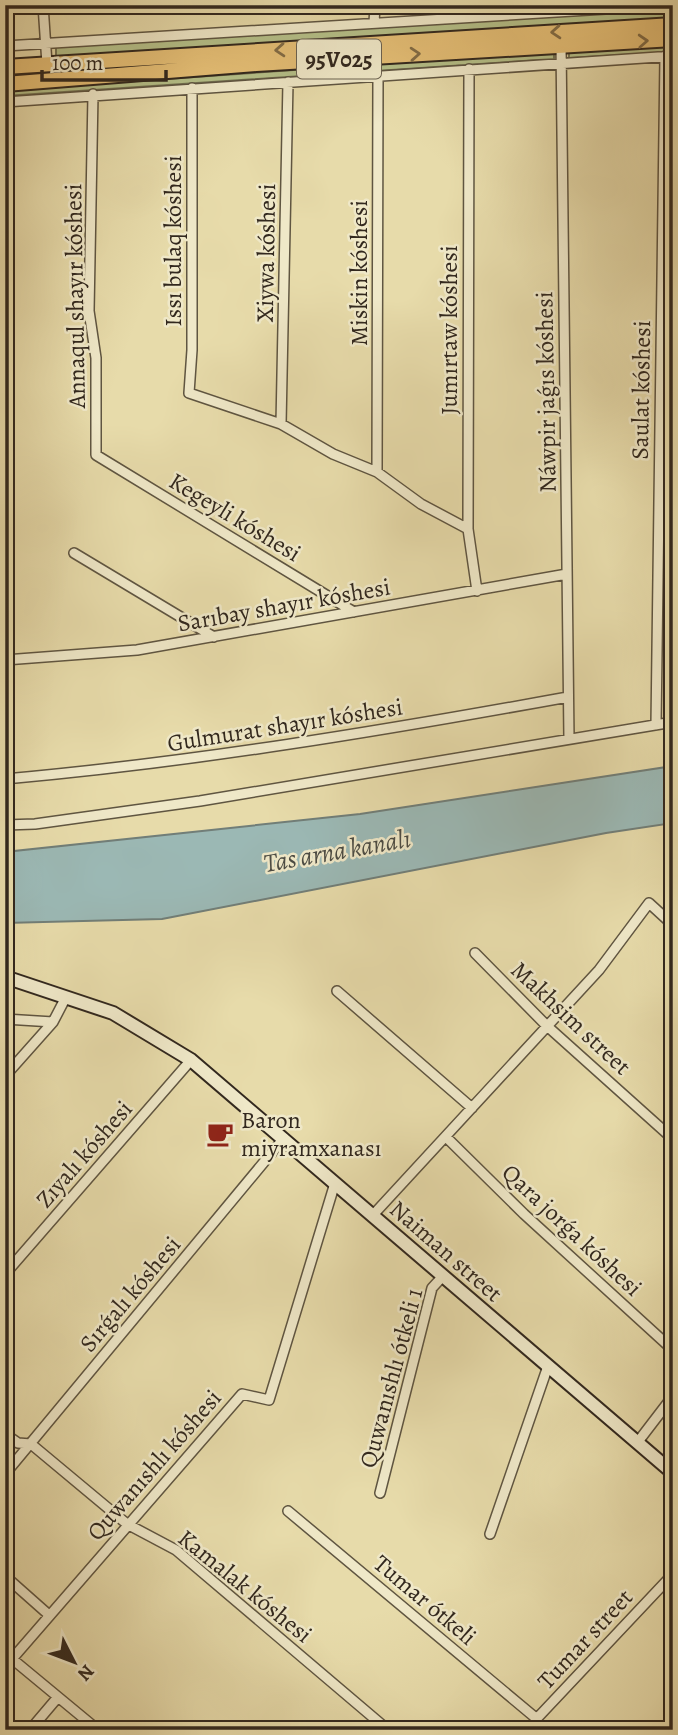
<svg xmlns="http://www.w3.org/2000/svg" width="678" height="1735" viewBox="0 0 678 1735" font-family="Alegreya,serif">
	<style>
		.green { fill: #b5c089; stroke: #747454; stroke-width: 2 }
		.water { fill: #9bb8b4; stroke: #717e78; stroke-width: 2 }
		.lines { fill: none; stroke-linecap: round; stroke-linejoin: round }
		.minor-casing { stroke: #5f5541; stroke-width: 12 }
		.secondary-casing { stroke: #32281e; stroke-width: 16 }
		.primary-casing { stroke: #32281e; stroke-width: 18 }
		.minor { stroke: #efe8c8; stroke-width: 9 }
		.secondary { stroke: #efe8c8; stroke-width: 12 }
		.primary { stroke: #e4be75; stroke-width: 14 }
		.oneway { stroke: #826c45 }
		.labels { text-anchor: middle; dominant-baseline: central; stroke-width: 5; stroke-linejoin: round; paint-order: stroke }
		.shield { fill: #efe8c8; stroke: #6b6251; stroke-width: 2 }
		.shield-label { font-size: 23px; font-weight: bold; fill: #32281e }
		.street-label { font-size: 24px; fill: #32281e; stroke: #efe8c8 }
		.poi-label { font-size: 24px; fill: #32281e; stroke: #efe8c8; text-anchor: start }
		.water-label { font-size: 26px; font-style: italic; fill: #4c4c44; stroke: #efe8c8 }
	</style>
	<rect width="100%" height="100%" fill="#e7dbaa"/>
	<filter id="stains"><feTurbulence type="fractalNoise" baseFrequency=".00286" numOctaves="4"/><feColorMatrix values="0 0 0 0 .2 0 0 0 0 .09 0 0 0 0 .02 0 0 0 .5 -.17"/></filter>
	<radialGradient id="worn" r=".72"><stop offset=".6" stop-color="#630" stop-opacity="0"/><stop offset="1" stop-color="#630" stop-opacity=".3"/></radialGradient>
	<path class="green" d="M673 9V19L56 58V47Z
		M673 45V52L569 58V51Z
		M554 52V59L5 96V90Z"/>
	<path class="water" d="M673 766V823L606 833 162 919 5 923V852L360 814Z"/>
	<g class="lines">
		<g class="minor-casing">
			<path id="minor" d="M43 5 47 64
				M374 23 375 5
				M561 45 569 739
				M5 46 671 5
				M469 69 468 529 477 591
				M192 88V350L189 393 281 424 333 454 377 472 421 504 468 529
				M93 94 89 311 96 358V455L354 612
				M5 102 673 56
				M281 424 288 82
				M377 472 378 75
				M74 553 214 637
				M5 660 137 650 567 574
				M656 725 665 56
				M5 779C195 762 381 731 568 697
				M5 825 35 824 200 801 673 722
				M475 953 547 1026 673 1139
				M337 991 472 1108
				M5 1019 53 1022
				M5 1076 53 1022 66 997
				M446 1137 524 1214 673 1350
				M373 1215 599 970 649 903 673 925
				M5 1274 191 1060
				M5 1434 18 1443 31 1444 127 1524 176 1550 388 1730
				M637 1443 673 1396
				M5 1474 284 1138
				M380 1493 432 1288 443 1276
				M288 1511 537 1719
				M490 1534 548 1366
				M5 1576 49 1615
				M5 1653 98 1730
				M12 1659 242 1394 269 1400 335 1183
				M30 1730 58 1697
				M526 1730 673 1574"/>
		</g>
		<g class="secondary-casing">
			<path id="secondary" d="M5 977 113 1013 191 1060 673 1473"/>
		</g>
		<g class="primary-casing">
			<path id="primary" d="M5 67 673 25
				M5 84 256 64 673 39"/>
		</g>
		<use href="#minor" class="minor"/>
		<use href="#secondary" class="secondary"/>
		<use href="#primary" class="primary"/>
	</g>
	<defs><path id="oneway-chevron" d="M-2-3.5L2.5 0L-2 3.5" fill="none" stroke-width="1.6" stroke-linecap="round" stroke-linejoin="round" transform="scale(1.75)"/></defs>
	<g class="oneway">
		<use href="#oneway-chevron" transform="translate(556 32) rotate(176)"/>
		<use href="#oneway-chevron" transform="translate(643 41) rotate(-3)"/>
		<use href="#oneway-chevron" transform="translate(280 50) rotate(176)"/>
		<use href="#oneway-chevron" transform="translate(415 54) rotate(-4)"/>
	</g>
	<defs>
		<g id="cafe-bare" transform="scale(2.1)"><path d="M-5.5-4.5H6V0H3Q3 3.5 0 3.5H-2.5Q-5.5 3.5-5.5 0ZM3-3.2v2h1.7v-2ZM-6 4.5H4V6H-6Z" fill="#8f2418" stroke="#efe8c8" stroke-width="2.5" paint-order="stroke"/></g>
	</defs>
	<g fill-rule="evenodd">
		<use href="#cafe-bare" x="220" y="1134"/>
	</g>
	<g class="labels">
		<rect class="shield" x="297" y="39.5" width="84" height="39" rx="5"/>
		<g class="shield-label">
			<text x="339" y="59">95V025</text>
		</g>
		<g class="street-label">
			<text transform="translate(173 241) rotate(-90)">Issı bulaq kóshesi</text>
			<text transform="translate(266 253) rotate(-89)">Xiywa kóshesi</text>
			<text transform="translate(359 273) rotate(-90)">Miskin kóshesi</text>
			<text transform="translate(75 296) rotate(-91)">Annaqul shayır kóshesi</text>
			<text transform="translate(449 330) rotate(-90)">Jumırtaw kóshesi</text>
			<text transform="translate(641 390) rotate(-89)">Saulat kóshesi</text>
			<text transform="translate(546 392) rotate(-91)">Náwpir jaǵıs kóshesi</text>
			<text transform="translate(235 517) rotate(31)">Kegeyli kóshesi</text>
			<text transform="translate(284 605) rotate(-10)">Sarıbay shayır kóshesi</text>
			<text transform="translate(285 725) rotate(-9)">Gulmurat shayır kóshesi</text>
			<text transform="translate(571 1018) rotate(43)">Makhsim street</text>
			<text transform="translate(84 1154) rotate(-49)">Zıyalı kóshesi</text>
			<text transform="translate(572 1230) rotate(43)">Qara jorǵa kóshesi</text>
			<text transform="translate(446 1251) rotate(41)">Naiman street</text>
			<text transform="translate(130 1294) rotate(-50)">Sırǵalı kóshesi</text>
			<text transform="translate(391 1378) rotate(-75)">Quwanıshlı ótkeli 1</text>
			<text transform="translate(154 1465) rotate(-49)">Quwanıshlı kóshesi</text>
			<text transform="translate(245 1586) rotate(39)">Kamalak kóshesi</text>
			<text transform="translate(425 1600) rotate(40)">Tumar ótkeli</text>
			<text transform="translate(585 1639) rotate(-47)">Tumar street</text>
		</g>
		<g class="poi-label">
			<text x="241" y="1120">Baron<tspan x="241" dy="28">miyramxanası</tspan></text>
		</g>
		<g class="water-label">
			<text transform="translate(337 851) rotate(-10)">Tas arna kanalı</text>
		</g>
	</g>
	<rect width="678" height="1735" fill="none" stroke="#e7dbaa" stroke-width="28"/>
	<rect x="7" y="7" width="664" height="1721" fill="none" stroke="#32281e" stroke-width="3.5"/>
	<rect x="14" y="14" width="650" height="1707" fill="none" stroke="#32281e" stroke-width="2"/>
	<g transform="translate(74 1662) rotate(132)" stroke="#efe8c8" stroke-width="5" paint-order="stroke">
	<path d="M0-5L12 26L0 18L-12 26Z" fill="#32281e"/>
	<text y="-10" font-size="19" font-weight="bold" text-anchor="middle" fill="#32281e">N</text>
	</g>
	<path d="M42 70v10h124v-10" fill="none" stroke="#32281e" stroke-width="3.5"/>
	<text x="52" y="70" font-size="21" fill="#32281e" stroke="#efe8c8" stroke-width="5" paint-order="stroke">100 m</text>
	<rect width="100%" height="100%" filter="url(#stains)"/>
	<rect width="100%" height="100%" fill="url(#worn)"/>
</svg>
